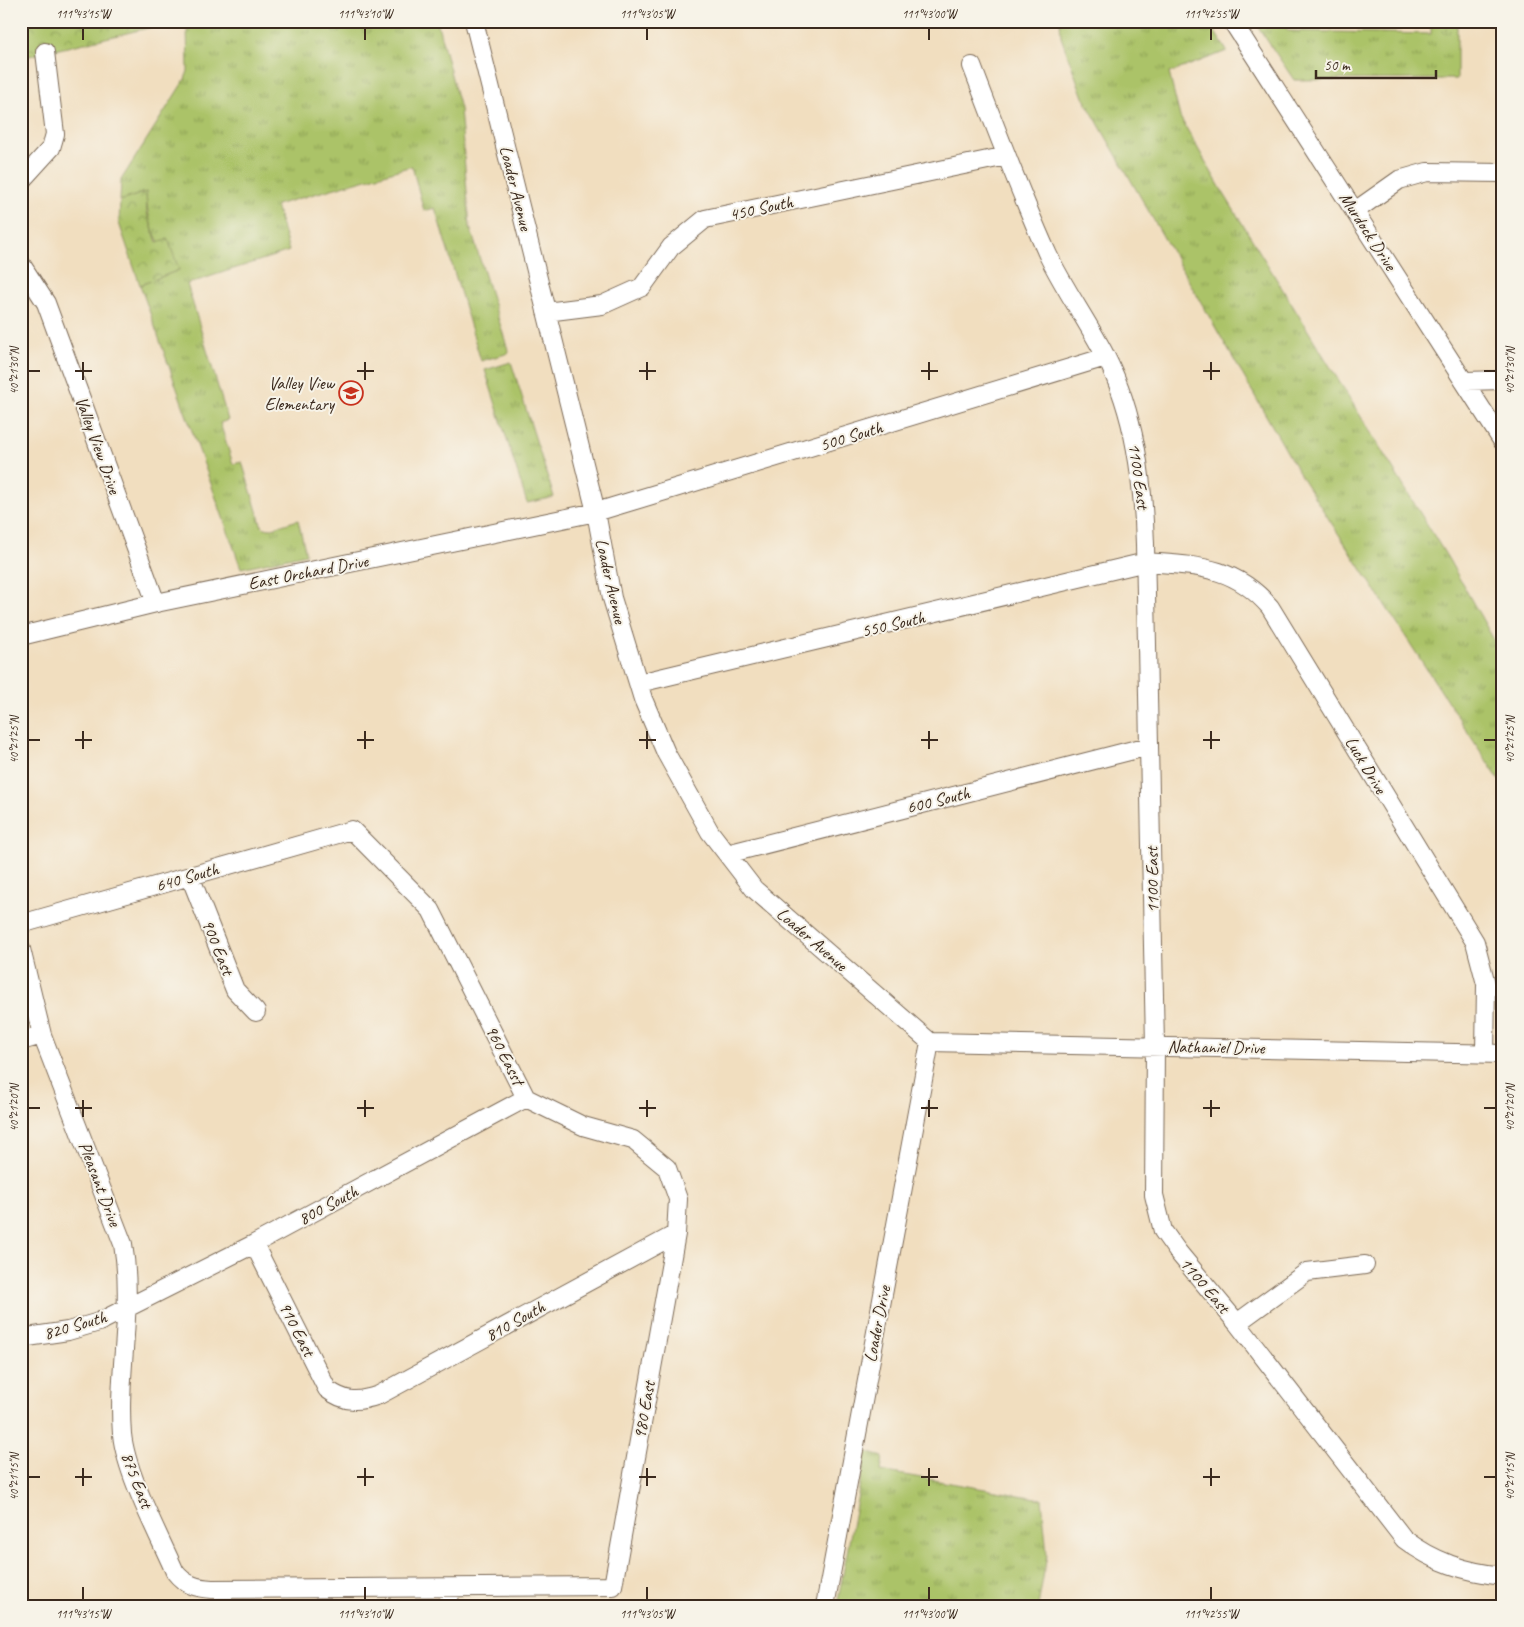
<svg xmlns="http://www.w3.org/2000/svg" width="1524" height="1627" viewBox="0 0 1524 1627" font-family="Caveat,sans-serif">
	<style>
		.grass { fill: url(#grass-tufts); stroke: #737643 }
		.park { fill: url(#park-crowns); stroke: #737643 }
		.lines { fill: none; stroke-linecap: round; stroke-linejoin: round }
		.minor-casing { stroke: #7b6956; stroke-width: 20 }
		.minor { stroke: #fff; stroke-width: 18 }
		.ticks { fill: none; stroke: #3b2a1e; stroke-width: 2 }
		.labels { text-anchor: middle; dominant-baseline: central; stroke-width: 4; stroke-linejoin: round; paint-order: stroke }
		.street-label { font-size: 18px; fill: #3b2a1e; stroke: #f7f3e8 }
		.poi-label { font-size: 18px; fill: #3b2a1e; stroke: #f7f3e8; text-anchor: end }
		.neatline { fill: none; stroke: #3b2a1e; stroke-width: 2 }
		.ticks-label { font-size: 12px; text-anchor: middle; fill: #3b2a1e }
	</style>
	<defs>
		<pattern id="grass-tufts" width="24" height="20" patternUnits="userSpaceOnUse" patternTransform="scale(1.25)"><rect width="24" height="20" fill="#abc368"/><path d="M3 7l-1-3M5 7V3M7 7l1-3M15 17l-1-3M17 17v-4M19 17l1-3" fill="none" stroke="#8c9f55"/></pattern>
		<pattern id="park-crowns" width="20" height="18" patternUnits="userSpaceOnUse" patternTransform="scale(1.25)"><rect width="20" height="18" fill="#abc368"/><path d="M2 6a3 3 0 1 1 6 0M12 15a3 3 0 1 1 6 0" fill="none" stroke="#8c9f55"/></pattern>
	</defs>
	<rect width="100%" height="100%" fill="#f7f3e8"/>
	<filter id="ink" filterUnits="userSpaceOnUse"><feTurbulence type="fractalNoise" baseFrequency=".02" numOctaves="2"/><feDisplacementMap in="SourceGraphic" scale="10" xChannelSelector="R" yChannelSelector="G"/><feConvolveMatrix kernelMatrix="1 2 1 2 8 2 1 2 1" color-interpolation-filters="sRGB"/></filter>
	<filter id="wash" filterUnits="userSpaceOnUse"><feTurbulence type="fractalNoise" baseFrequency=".0096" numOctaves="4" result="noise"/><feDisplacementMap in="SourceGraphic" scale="20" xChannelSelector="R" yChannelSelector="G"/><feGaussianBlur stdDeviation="1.12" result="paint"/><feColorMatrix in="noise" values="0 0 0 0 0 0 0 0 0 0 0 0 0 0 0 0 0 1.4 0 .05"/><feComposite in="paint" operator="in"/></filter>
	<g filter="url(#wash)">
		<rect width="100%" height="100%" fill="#f1debf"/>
		<path class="grass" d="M198 21H437L460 109 470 227 509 353 481 361 435 208 424 211 412 166 276 205 289 251 187 284 228 420 220 423 233 464 242 462 262 527 269 529 298 520 306 554 241 568 140 285 179 270C157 242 148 229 146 192L120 201 121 180 185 79 188 71 187 25Z
			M1060 21H1208L1227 51 1169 73 1180 117 1221 189 1449 560 1503 656V786L1302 478 1083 97 1061 37Z
			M1254 21H1282L1288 31 1431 34V21H1457V79L1294 80Z
			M511 362 554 497 527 503 485 370Z
			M866 1452 883 1457 881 1471 1042 1499 1047 1555 1038 1606H837Z"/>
		<path class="park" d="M21 21H169V23L21 58Z
			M146 192 147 213 157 242 168 239 179 270 140 285 119 223 120 201Z"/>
	</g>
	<g filter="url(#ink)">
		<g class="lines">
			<g class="minor-casing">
				<path id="minor" d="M474 21 596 512 612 598 643 699 666 753 710 832 754 889 930 1042
					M1232 21 1503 442
					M972 66C996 129 1020 193 1048 255 1065 290 1088 322 1106 357 1135 414 1143 480 1145 544L1155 1046 1154 1195 1163 1231 1178 1252 1237 1323 1404 1539C1434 1562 1465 1572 1503 1576
					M21 181 51 148 55 134 45 52
					M1355 211 1399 180 1427 172 1503 173
					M21 264 46 303 156 603
					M546 312 602 305 642 287 671 247 705 219 1007 156
					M1465 381 1503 380
					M21 636 156 603 596 512 1106 357
					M639 683 1146 562C1196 566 1234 565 1270 607L1475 942 1486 984 1485 1054
					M727 854 1149 746
					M190 876 235 990 256 1012
					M21 924 352 830 431 910 526 1098 583 1126 633 1140 667 1168 678 1199 676 1234 613 1586 212 1589C197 1588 185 1585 175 1572 158 1533 126 1474 122 1434 117 1371 134 1308 123 1244L42 1035 21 949
					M21 1041 42 1035
					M930 1042 1503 1054
					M254 1244 327 1389C345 1403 359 1402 379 1395L676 1234
					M1237 1323 1307 1272 1365 1265
					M21 1338 68 1331 99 1322 254 1244 526 1098
					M448 1606 451 1588
					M825 1606 930 1042"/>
			</g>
			<use href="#minor" class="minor"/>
		</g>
	</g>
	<path class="ticks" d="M83 28V40M365 28V40M647 28V40M929 28V40M1211 28V40M83 362V380M365 362V380M647 362V380M929 362V380M1211 362V380M28 371H40M75 371H92M357 371H374M639 371H656M921 371H938M1203 371H1220M1484 371H1496M83 731V749M365 731V749M647 731V749M929 731V749M1211 731V749M28 740H40M75 740H92M357 740H374M639 740H656M921 740H938M1203 740H1220M1484 740H1496M83 1100V1117M365 1100V1117M647 1100V1117M929 1100V1117M1211 1100V1117M28 1108H40M75 1108H92M357 1108H374M639 1108H656M921 1108H938M1203 1108H1220M1484 1108H1496M83 1468V1486M365 1468V1486M647 1468V1486M929 1468V1486M1211 1468V1486M28 1477H40M75 1477H92M357 1477H374M639 1477H656M921 1477H938M1203 1477H1220M1484 1477H1496M83 1587V1600M365 1587V1600M647 1587V1600M929 1587V1600M1211 1587V1600"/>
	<defs>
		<g id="school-ring" transform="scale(1.25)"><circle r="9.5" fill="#f7f3e8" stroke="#c8321e" stroke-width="1.5"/><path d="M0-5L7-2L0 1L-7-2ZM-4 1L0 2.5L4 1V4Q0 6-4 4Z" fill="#c8321e"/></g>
	</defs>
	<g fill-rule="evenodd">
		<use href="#school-ring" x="351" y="393"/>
	</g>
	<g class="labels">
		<g class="street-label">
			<text transform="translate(516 188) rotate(76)">Loader Avenue</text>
			<text transform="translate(761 208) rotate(-12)">450 South</text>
			<text transform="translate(1368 231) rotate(57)">Murdock Drive</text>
			<text transform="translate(851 436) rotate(-17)">500 South</text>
			<text transform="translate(98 445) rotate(70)">Valley View Drive</text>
			<text transform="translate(1139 476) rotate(82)">1100 East</text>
			<text transform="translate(308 572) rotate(-11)">East Orchard Drive</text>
			<text transform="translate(611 581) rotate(77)">Loader Avenue</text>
			<text transform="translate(893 624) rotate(-13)">550 South</text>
			<text transform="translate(1366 765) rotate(59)">Luck Drive</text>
			<text transform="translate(938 800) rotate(-14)">600 South</text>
			<text transform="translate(187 877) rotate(-16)">640 South</text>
			<text transform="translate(1152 880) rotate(-91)">1100 East</text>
			<text transform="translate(812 939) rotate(41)">Loader Avenue</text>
			<text transform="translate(218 947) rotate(68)">900 East</text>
			<text transform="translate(1216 1047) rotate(1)">Nathaniel Drive</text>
			<text transform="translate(505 1055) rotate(63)">960 Easst</text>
			<text transform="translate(100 1184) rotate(69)">Pleasant Drive</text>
			<text transform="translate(328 1205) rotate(-28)">800 South</text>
			<text transform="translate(1205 1285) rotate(50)">1100 East</text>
			<text transform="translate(515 1321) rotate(-29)">810 South</text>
			<text transform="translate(877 1324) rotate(-79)">Loader Drive</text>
			<text transform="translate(75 1325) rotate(-16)">820 South</text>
			<text transform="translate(297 1329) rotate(63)">910 East</text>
			<text transform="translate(644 1410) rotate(-80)">980 East</text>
			<text transform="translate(137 1480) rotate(69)">875 East</text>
		</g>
		<g class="poi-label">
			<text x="334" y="383">Valley View<tspan x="334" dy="21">Elementary</tspan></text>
		</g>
	</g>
	<rect width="1524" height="1627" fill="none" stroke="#f7f3e8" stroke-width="55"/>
	<path d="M1316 70v8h120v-8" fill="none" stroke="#3b2a1e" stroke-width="2.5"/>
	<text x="1324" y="70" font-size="15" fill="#3b2a1e" stroke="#f7f3e8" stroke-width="4" paint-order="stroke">50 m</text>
	<rect x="28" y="28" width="1468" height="1572" class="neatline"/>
	<g class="ticks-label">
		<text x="83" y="18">111°43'15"W</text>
		<text x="365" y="18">111°43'10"W</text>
		<text x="647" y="18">111°43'05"W</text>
		<text x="929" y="18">111°43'00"W</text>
		<text x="1211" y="18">111°42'55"W</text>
		<text transform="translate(14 371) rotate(-90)" y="4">40°21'30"N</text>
		<text transform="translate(1510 371) rotate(-90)" y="4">40°21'30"N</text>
		<text transform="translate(14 740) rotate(-90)" y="4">40°21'25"N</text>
		<text transform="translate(1510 740) rotate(-90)" y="4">40°21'25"N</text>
		<text transform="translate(14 1108) rotate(-90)" y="4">40°21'20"N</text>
		<text transform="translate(1510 1108) rotate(-90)" y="4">40°21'20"N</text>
		<text transform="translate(14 1477) rotate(-90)" y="4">40°21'15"N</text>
		<text transform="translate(1510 1477) rotate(-90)" y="4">40°21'15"N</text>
		<text x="83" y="1618">111°43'15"W</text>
		<text x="365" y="1618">111°43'10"W</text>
		<text x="647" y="1618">111°43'05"W</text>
		<text x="929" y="1618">111°43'00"W</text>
		<text x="1211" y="1618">111°42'55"W</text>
	</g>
</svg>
